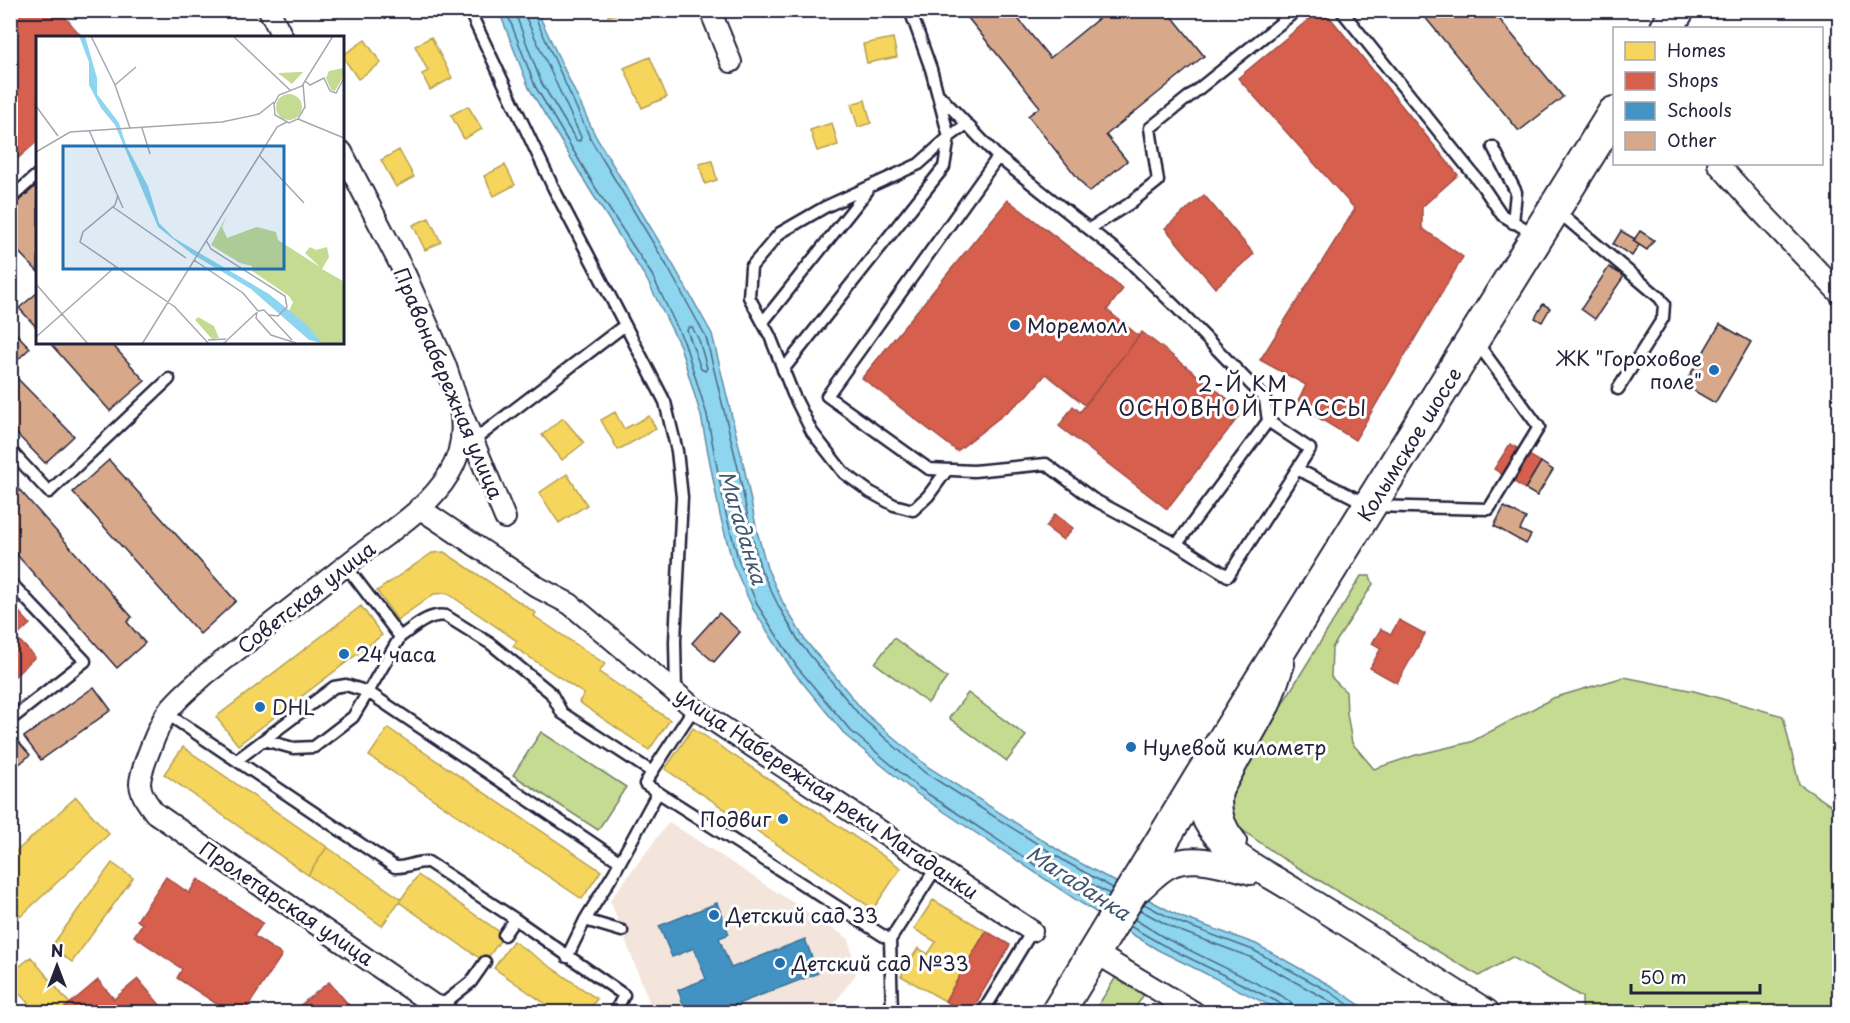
<svg xmlns="http://www.w3.org/2000/svg" width="1850" height="1023" viewBox="0 0 1850 1023" font-family="'Playpen Sans',sans-serif">
	<style>
		.built { fill: #f3e5dc }
		.green { fill: #c5db91; stroke: #747e66; stroke-width: 1.5 }
		.water { fill: #8ed5ef; stroke: #638da7; stroke-width: 1.5 }
		.homes { fill: #f6d55c; stroke: #b69f52; stroke-width: 1.5 }
		.shops { fill: #d6604d; stroke: #a04d48; stroke-width: 1.5 }
		.schools { fill: #4393c3; stroke: #39719a; stroke-width: 1.5 }
		.lines { fill: none; stroke-linecap: round; stroke-linejoin: round }
		.shore { stroke: #4d6a83; stroke-width: 1.5 }
		.building { fill: #d8a88a; stroke: #22223b; stroke-width: 1.5 }
		.service-casing { stroke: #22223b; stroke-width: 15 }
		.minor-casing { stroke: #22223b; stroke-width: 24 }
		.tertiary-casing { stroke: #22223b; stroke-width: 28 }
		.primary-casing { stroke: #22223b; stroke-width: 36 }
		.service { stroke: #fff; stroke-width: 10 }
		.minor { stroke: #fff; stroke-width: 20 }
		.tertiary { stroke: #fff; stroke-width: 24 }
		.primary { stroke: #fff; stroke-width: 32 }
		.poi-dot { fill: #1f6fb2; stroke: #fff; stroke-width: 2 }
		.labels { text-anchor: middle; dominant-baseline: central; stroke-width: 6; stroke-linejoin: round; paint-order: stroke }
		.poi-label { font-size: 20px; fill: #22223b; stroke: #fff; text-anchor: start }
		.street-label { font-size: 20px; fill: #22223b; stroke: #fff }
		.neighbourhood-label { font-size: 21px; letter-spacing: 1.5px; fill: #22223b; stroke: #fff }
		.water-label { font-size: 21px; font-style: italic; fill: #425871; stroke: #fff }
		.inset-road { fill: none; stroke: #a7a7b1; stroke-width: 1.5 }
		.view { fill: #1f6fb2; fill-opacity: 0.15; stroke: #1f6fb2; stroke-width: 3 }
		.inset-edge { fill: none; stroke: #22223b; stroke-width: 3 }
	</style>
	<rect width="100%" height="100%" fill="#fff"/>
	<filter id="ink" filterUnits="userSpaceOnUse"><feTurbulence type="fractalNoise" baseFrequency=".0167" numOctaves="2"/><feDisplacementMap in="SourceGraphic" scale="12" xChannelSelector="R" yChannelSelector="G"/><feConvolveMatrix kernelMatrix="1 2 1 2 8 2 1 2 1" color-interpolation-filters="sRGB"/></filter>
	<g filter="url(#ink)">
		<path class="built" d="M669 822 849 939 856 974 833 1005 843 1012H653L610 900Z"/>
		<path class="green" d="M1361 576H1370L1373 584 1332 648 1331 677 1346 692 1347 713 1352 743 1374 769 1416 755 1471 742 1553 698 1624 677 1694 691 1783 716 1799 784 1839 811V1012H1582V997L1512 957 1479 976 1282 858 1235 825 1225 797Z
			M894 638 947 678 928 703 875 663Z
			M968 693 1026 736 1007 761 949 718Z
			M541 732 626 787 598 830 513 775Z
			M1121 969 1149 986 1133 1012H1094Z"/>
		<path class="water" d="M499 11H537L596 137 672 263 712 334 744 467 757 531 767 568 784 605 805 640 865 713 928 767 1069 857 1181 917 1256 944 1333 987 1370 1012H1283L1158 950 1081 903 916 793 846 736 793 671 753 609 733 564 720 515 701 416 680 346 646 278 590 190 529 88Z"/>
		<path class="homes" d="M607 10H627V12L608 16Z
			M431 37 452 78 430 90 422 74 428 71 415 46Z
			M893 38 897 57 867 63 863 44Z
			M365 40 381 63 358 79 342 56Z
			M650 57 667 97 642 108 624 68Z
			M865 100 871 123 858 127 851 104Z
			M468 106 482 129 464 139 451 115Z
			M832 123 838 145 817 151 810 130Z
			M399 150 414 177 396 187 381 160Z
			M712 161 717 180 705 184 699 164Z
			M505 165 515 185 494 196 484 176Z
			M429 218 441 242 425 250 413 225Z
			M615 412 624 429 649 416 656 429 618 450 601 420Z
			M563 418 584 443 562 460 542 435Z
			M567 474 587 505 559 523 539 493Z
			M444 552 536 613 534 616 605 664 599 672 670 720 649 750 579 702 584 694 513 646 517 641 447 593 434 594 397 620 377 591 432 553Z
			M361 606 382 635 238 745 216 717Z
			M388 728 601 871 582 899 369 756Z
			M693 728 901 868 873 909 665 769Z
			M183 747 327 847 308 875 164 774Z
			M76 797 109 834 21 916 10 905V857Z
			M327 847 401 899 382 926 308 875Z
			M112 863 133 878 72 962 51 947Z
			M418 875 504 935 485 962 399 902Z
			M933 900 986 931 945 1001 901 976 918 948 928 954 936 942 914 929Z
			M513 941 597 999 587 1012H557L494 968Z
			M31 957 70 1004 60 1012H36L10 983V974Z"/>
		<path class="shops" d="M10 10H59L83 38H38V141L16 160 10 154Z
			M1320 10H1324L1458 175 1422 207V228L1463 257 1355 440 1296 404 1306 385 1260 360 1355 209 1238 78Z
			M1204 195 1254 254 1215 288 1165 228Z
			M1008 200 1123 289 1107 310 1139 336 1085 405 1046 374 1027 396 957 451 862 378Z
			M1142 332 1243 411 1167 509 1059 426 1073 406 1080 412Z
			M1510 444 1541 462 1525 489 1494 469Z
			M1055 514 1073 528 1063 540 1046 527Z
			M10 602 30 624 16 637 35 657 14 677 10 674Z
			M1399 620 1425 634 1397 683 1370 668 1381 648 1372 643 1381 629 1391 634Z
			M166 877 189 893 198 879 263 923 254 936 282 955 245 1011 237 1005 232 1012H229L177 978 182 969 134 936 142 924 137 920Z
			M986 931 1010 945 971 1012H964L945 1001Z
			M138 979 166 1012H60L98 980 114 999Z
			M329 982 355 1012H292Z"/>
		<path class="schools" d="M717 903 729 934 719 938 731 968 805 939 818 973 717 1012H686L678 990 706 979 694 948 672 957 659 926Z"/>
		<g class="lines">
			<path class="shore" d="M506 10 535 86 595 187 652 275 685 344 707 415 726 514 739 562 758 606 797 667 851 731 919 788 1101 908
				M514 10 541 82 576 140 580 141 581 137 526 18 525 10
				M532 10 591 140 667 266 706 337 738 468 751 533 761 570 779 607 800 643 861 717 924 772 1066 862 1113 888
				M689 327H692L699 340 707 368 705 371 701 369 687 330Z
				M1105 902 1069 879 1068 875 1072 874 1110 894
				M1144 904 1178 922 1253 950 1330 992 1359 1012
				M1140 910 1175 929 1250 957 1326 999 1346 1012
				M1134 919 1165 938 1282 996 1291 1003 1293 1012
				M1130 926 1161 944 1278 1002 1284 1007 1285 1012"/>
		</g>
		<path class="building" d="M977 10H1011L1050 58 1109 10H1167L1204 56 1106 135 1127 161 1089 192 1028 116 1040 107 968 18Z
			M1419 10H1492L1563 97 1519 131Z
			M38 184V272L10 243V209Z
			M1621 231 1635 239 1633 241 1639 245 1632 256 1613 244Z
			M1640 231 1654 240 1647 250 1633 241Z
			M1609 267 1624 276 1595 319 1581 309Z
			M38 292V329L19 308Z
			M10 294 18 302 10 309Z
			M1543 304 1550 308 1542 322 1535 318Z
			M1720 324 1751 342 1715 403 1684 385Z
			M10 327 30 348 10 367Z
			M49 342H110L145 381 110 411Z
			M10 371 74 436 45 463 10 427Z
			M109 460 236 601 200 634 73 492Z
			M1541 462 1553 470 1537 496 1525 489Z
			M10 479 132 617 127 622 145 643 117 668 10 547Z
			M1504 507 1526 518 1520 530 1531 535 1526 544 1494 526Z
			M719 613 740 632 714 662 692 643Z
			M94 687 111 710 41 760 24 737Z
			M10 732 30 755 10 772Z"/>
		<g class="lines">
			<g class="service-casing">
				<path id="service" d="M469 10 554 189 625 325 473 441
					M910 10 931 69 949 137 919 164 825 207 780 233 751 267 749 297 770 336 793 394 812 432 844 473 870 492 894 505 913 510 928 496 947 470
					M1341 10 1481 184 1502 215 1534 234
					M939 95 998 157 1127 259 1179 310 1265 399 1268 421 1177 544 1228 576 1310 449 1268 421
					M1493 147 1516 192 1513 223
					M998 157 827 396 929 469 974 471 1046 464 1093 499 1177 544
					M10 199 38 174
					M1556 210 1660 298 1664 304 1663 318 1618 389
					M1089 229 1129 204 1158 181 1150 128 1297 10
					M763 322 868 190
					M625 325 665 402 677 451 682 497 675 641 676 693
					M783 370 944 167 949 137 967 124
					M10 450 49 492 169 379
					M1297 469 1371 506 1489 509 1539 427 1477 343
					M346 566 400 637C414 627 429 613 446 616L491 644 551 693 562 713 652 772 694 708
					M10 582 85 661 10 720
					M166 713 395 867C407 868 416 861 428 862L515 919 504 935
					M264 740 293 748 314 747 353 717 368 692 619 861
					M237 760 334 687 346 685 368 692 400 637
					M652 772 645 784 890 940
					M515 919 624 995 615 1012
					M585 920 622 931
					M567 957 585 920 614 873 658 792
					M438 1008 471 982 485 962
					M892 1012 890 940 936 868
					M983 1012 1032 931"/>
			</g>
			<g class="minor-casing">
				<path id="minor" d="M269 10 283 38
					M710 10 731 62
					M342 152 406 276 445 364 460 409 505 518
					M1718 164 1754 204 1840 294
					M419 508 539 588 570 604 694 708 1032 931
					M1094 952 1194 1012
					M438 1008 155 813C148 804 141 795 140 784 140 770 159 726 166 714 176 699 193 686 206 674 257 635 307 596 358 556 389 532 428 509 449 474 462 453 464 432 460 409"/>
			</g>
			<g class="tertiary-casing">
				<path id="tertiary" d="M1202 775C1200 793 1198 811 1209 827 1232 859 1270 874 1301 895 1363 934 1425 973 1487 1012
					M1234 841C1222 827 1217 809 1220 791L1268 704 1282 664
					M1140 889C1149 881 1159 870 1170 865 1195 854 1227 865 1251 872
					M433 1012 438 1008 444 1012"/>
			</g>
			<g class="primary-casing">
				<path id="primary" d="M1667 28 1678 10
					M1058 1012 1202 775 1614 113"/>
			</g>
			<use href="#service" class="service"/>
			<use href="#minor" class="minor"/>
			<use href="#tertiary" class="tertiary"/>
			<use href="#primary" class="primary"/>
		</g>
	</g>
	<g class="poi-dot">
		<circle cx="1015" cy="325" r="6"/>
		<circle cx="1714" cy="370" r="6"/>
		<circle cx="344" cy="654" r="6"/>
		<circle cx="260" cy="707" r="6"/>
		<circle cx="1131" cy="747" r="6"/>
		<circle cx="783" cy="819" r="6"/>
		<circle cx="714" cy="915" r="6"/>
		<circle cx="780" cy="963" r="6"/>
	</g>
	<g class="labels">
		<g class="poi-label">
			<text x="1027" y="325">Моремолл</text>
			<text x="1702" y="358" text-anchor="end">ЖК "Гороховое<tspan x="1702" dy="23">поле"</tspan></text>
			<text x="356" y="654">24 часа</text>
			<text x="272" y="707">DHL</text>
			<text x="1143" y="747">Нулевой километр</text>
			<text x="771" y="819" text-anchor="end">Подвиг</text>
			<text x="726" y="915">Детский сад 33</text>
			<text x="792" y="963">Детский сад №33</text>
		</g>
		<g class="street-label">
			<text transform="translate(449 383) rotate(67)">Правонабережная улица</text>
			<text transform="translate(1409 444) rotate(-58)">Колымское шоссе</text>
			<text transform="translate(306 597) rotate(-38)">Советская улица</text>
			<text transform="translate(827 793) rotate(34)">улица Набережная реки Магаданки</text>
			<text transform="translate(287 903) rotate(34)">Пролетарская улица</text>
		</g>
		<g class="neighbourhood-label">
			<text x="1243" y="383">2-Й КМ<tspan x="1243" dy="24">ОСНОВНОЙ ТРАССЫ</tspan></text>
		</g>
		<g class="water-label">
			<text transform="translate(744 527) rotate(73)">Магаданка</text>
			<text transform="translate(1079 882) rotate(33)">Магаданка</text>
		</g>
	</g>
	<g transform="translate(36 36)">
		<rect width="308" height="308" fill="#fff"/>
		<path d="M307 32V41L299 55 295 54 290 42 293 35ZM267 36 256 48 242 37 263 36ZM240 71a13 13 0 1 1 26 0a13 13 0 1 1-26 0ZM191 179 186 191 191 202 221 191 240 196 242 204 284 231 269 217 274 211 280 214 291 211 293 221 286 233 307 245V307H286L253 275 257 266 253 260 216 235V230L204 227 175 209ZM162 281 178 290 183 302 176 303 159 284Z" fill="#c5db91"/>
		<path d="M43 0H49L61 42V58L83 87 90 109 112 150 123 187 138 202 233 258 271 289 286 307 273 304 215 253 156 218 122 191 79 89 65 72 53 49V26Z" fill="#8ed5ef"/>
		<path class="inset-road" d="M55 0 79 49 94 92M197 0 255 55M269 45 274 49 288 42 294 55 300 57 308 42M267 48 269 71 262 83 253 87 239 79 238 68 243 59 266 50 297 0M79 49 100 31M0 70 22 100M262 83 308 102M106 92 114 118M53 94 87 172M0 116 34 96 186 86 223 78 238 66M223 119 268 167M82 159 79 169 47 196 44 206 139 271 173 308M77 171 150 222M170 204 175 213 249 260 251 271 242 280 233 279M158 224 207 257 222 275M0 248 52 308M222 275 228 274 256 304M221 276 220 282 235 299 260 307M0 301 79 231M172 304 190 303M106 308 241 91 251 86M187 308 220 277"/>
		<path class="view" d="M27 110H248V233H27Z"/>
		<rect width="308" height="308" class="inset-edge"/>
	</g>
	<rect width="1850" height="1023" fill="none" stroke="#fff" stroke-width="36"/>
	<rect x="18" y="18" width="1814" height="987" fill="none" stroke="#22223b" stroke-width="2" filter="url(#ink)"/>
	<rect x="1613" y="27" width="210" height="138" fill="#ffffff" stroke="#a7a7b1" stroke-width="1.5"/>
	<rect x="1625" y="42" width="30" height="18" fill="#f6d55c" stroke="#a7a7b1" stroke-width="1.5"/>
	<text x="1667" y="57" font-size="18" fill="#22223b">Homes</text>
	<rect x="1625" y="72" width="30" height="18" fill="#d6604d" stroke="#a7a7b1" stroke-width="1.5"/>
	<text x="1667" y="87" font-size="18" fill="#22223b">Shops</text>
	<rect x="1625" y="102" width="30" height="18" fill="#4393c3" stroke="#a7a7b1" stroke-width="1.5"/>
	<text x="1667" y="117" font-size="18" fill="#22223b">Schools</text>
	<rect x="1625" y="132" width="30" height="18" fill="#d8a88a" stroke="#a7a7b1" stroke-width="1.5"/>
	<text x="1667" y="147" font-size="18" fill="#22223b">Other</text>
	<g transform="translate(57 966)" stroke="#ffffff" stroke-width="4.5" paint-order="stroke">
	<path d="M0-4.5L10 22L0 15L-10 22Z" fill="#22223b"/>
	<text y="-9" font-size="16" font-weight="bold" text-anchor="middle" fill="#22223b">N</text>
	</g>
	<path d="M1631 984v9h129v-9" fill="none" stroke="#22223b" stroke-width="3"/>
	<text x="1640" y="984" font-size="18" fill="#22223b" stroke="#ffffff" stroke-width="4.5" paint-order="stroke">50 m</text>
</svg>
